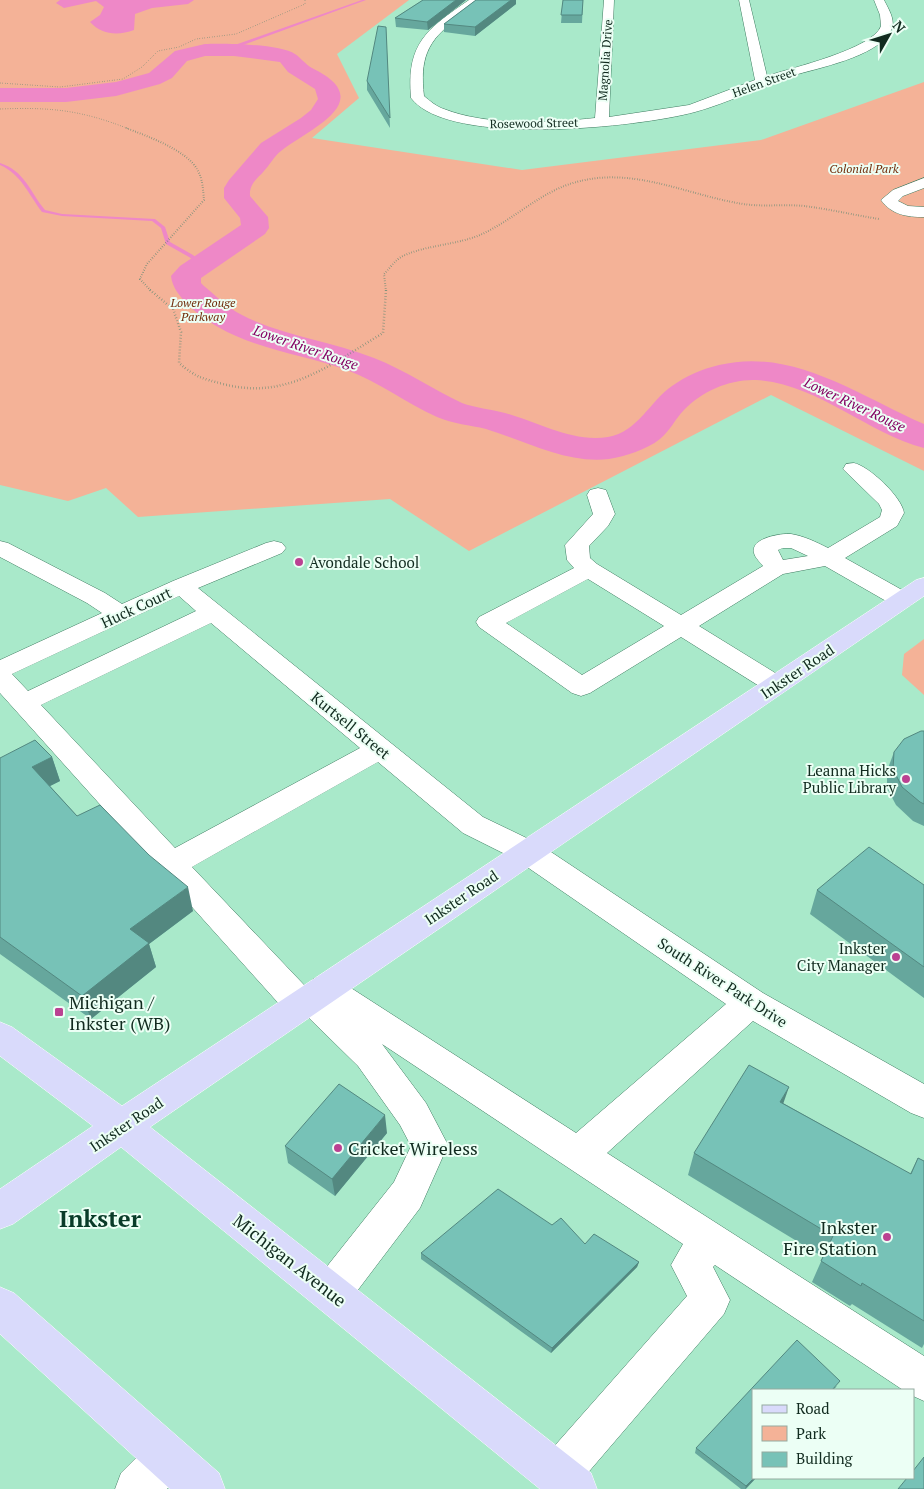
<svg xmlns="http://www.w3.org/2000/svg" width="924" height="1489" viewBox="0 0 924 1489" font-family="'PT Serif',serif">
	<style>
		.green { fill: #f4b297 }
		.water { fill: #ee88c7 }
		.lines { fill: none; stroke-linecap: round; stroke-linejoin: round }
		.stream { fill: #ee88c7; fill-rule: evenodd }
		.river { fill: #ee88c7; fill-rule: evenodd }
		.minor-casing { stroke: #3f7c61; stroke-width: 1 }
		.major-casing { stroke: #fff; stroke-width: 1 }
		.path-far2 { stroke: #5a8671; stroke-width: 1; stroke-dasharray: 0.5 2; stroke-linecap: butt }
		.path-far1 { stroke: #5a8671; stroke-width: 2; stroke-dasharray: 0.5 2; stroke-linecap: butt }
		.path { stroke: #5a8671; stroke-width: 2.5; stroke-dasharray: 0.5 2.5; stroke-linecap: butt }
		.minor { fill: #fff; fill-rule: evenodd }
		.major { fill: #d9dafb; fill-rule: evenodd }
		.wall { fill: #66a79d }
		.shaded-wall { fill: #538880 }
		.building { fill: #77c2b7; stroke: #538880 }
		.poi-dot { fill: #bb4192; stroke: #ecfff5; stroke-width: 2 }
		.labels { text-anchor: middle; dominant-baseline: central; stroke-width: 4; stroke-linejoin: round; paint-order: stroke }
		.far-street-label { font-size: 12px; fill: #112b1f; stroke: #ecfff5 }
		.far-park-label { font-size: 12px; font-style: italic; fill: #722e0c; stroke: #ecfff5 }
		.far-water-label { font-size: 14px; font-style: italic; fill: #840162; stroke: #ecfff5 }
		.poi-label { font-size: 15px; fill: #112b1f; stroke: #ecfff5; text-anchor: end }
		.street-label { font-size: 15px; fill: #112b1f; stroke: #ecfff5 }
		.near-poi-label { font-size: 18px; fill: #112b1f; stroke: #ecfff5; text-anchor: start }
		.near-street-label { font-size: 18px; fill: #112b1f; stroke: #ecfff5 }
		.near-district-label { font-size: 24px; font-weight: bold; fill: #093c29; stroke: #ecfff5 }
	</style>
	<rect width="100%" height="100%" fill="#a9e9ca"/>
	<path class="green" d="M0 0H409L337 54 359 98 312 138 522 170 761 140 924 82V471L771 395 469 551 390 499 138 517 106 488 68 501 0 485Z
		M924 639V695L902 675 904 654Z"/>
	<path class="water" d="M60 0H194L188 4 152 8 135 14 134 30C118 36 102 35 90 22L100 15 104 7 96 1 64 8 56 3Z"/>
	<g class="lines">
		<path class="stream" d="M362 0H366L235 48 234 51 231 50 232 46Z
			M0 163C25 171 30 192 45 210L62 214 155 219 165 227 170 242 193 255 204 264 200 265 189 257 166 244 161 228 152 221 62 216 42 212C29 195 21 174 0 165Z"/>
		<path class="river" d="M205 44C222 43 281 44 295 54 301 58 305 64 312 68 380 101 309 129 281 151 274 156 270 165 264 171 257 179 249 184 250 196L268 217 269 228 265 234 201 278V283L204 286C216 296 228 308 242 315 283 336 331 341 374 358 405 370 432 389 462 403 475 408 491 409 505 413 538 422 573 443 608 437 638 432 650 401 672 386 686 376 702 369 719 365 793 347 859 396 924 424V448C867 433 816 383 756 380 730 379 702 391 684 410 675 419 670 431 660 439 646 450 626 456 609 459 566 464 526 441 486 429 470 425 453 424 437 417 406 403 379 382 347 370 305 355 258 350 218 327 201 317 173 297 171 276L180 266 241 225 240 218 224 198V188L229 180 261 143 301 118 311 110 318 99 315 89 288 72 280 62 234 56H205L187 61 172 78 160 84 116 96 66 102H0V88H66L116 82 149 73 175 51Z"/>
		<g class="minor-casing">
			<path id="minor" d="M469 0H481C475 8 465 13 457 19 426 41 420 60 424 96 430 101 437 107 444 109 487 126 550 123 595 118L604 0H614L609 117 689 105 755 80 739 0H749L767 76C791 68 873 49 881 26L880 15 874 0H884C889 10 897 22 890 32 876 57 818 68 791 76 759 87 728 103 695 112 640 127 449 148 411 98 406 43 427 29 469 0Z
				M924 178V188L903 196 898 201 908 206 924 207V217C907 217 892 215 881 200L893 190Z
				M854 463C869 466 902 497 904 513L897 526 845 558 911 595 914 600 911 605 902 607 893 605 825 566 783 574 699 626 785 679 789 685 785 691 776 694 767 691 681 637 590 693 581 696 572 693 479 627 476 622 479 617 574 568 567 560 565 545 593 514 587 495 590 490 598 488 606 490 615 514 608 526 589 546 590 558 597 564 681 615 763 566C761 563 755 558 754 553 750 538 781 533 791 534 804 536 816 542 828 548L880 517 882 510 879 504 843 469 846 464ZM783 548H791L808 556 783 560 778 550ZM588 579 664 626 582 675 506 623Z
				M0 541 8 543 105 593 122 604 173 581 266 543 274 541 282 543 286 548 282 553 198 588 483 817 539 844 763 993 924 1084V1118L911 1113 753 1021 607 1153 924 1356V1401L913 1396V1390H903L715 1265 713 1267 730 1300 724 1314 574 1489H542L536 1474 543 1459 687 1296 671 1265 683 1244 382 1044 426 1103 448 1145 420 1208 345 1307 331 1313 317 1307 311 1293 317 1279 394 1182 411 1146 400 1125 358 1066 308 1017 301 1019 289 1015 0 693V660L102 613 87 603 0 557ZM179 596 196 611 28 691 12 674ZM211 623 360 748 175 848 41 705ZM378 762 463 833 517 860 726 1004 576 1133 337 979 325 975 313 979 311 984 305 986 192 867Z
				M167 1435 182 1442 189 1457 182 1472 167 1489H115L121 1473 152 1442Z"/>
		</g>
		<g class="major-casing">
			<path id="major" d="M924 578V596L150 1127 591 1473 597 1489H540L121 1147 13 1224 0 1229V1189L93 1126 0 1056V1022L12 1027 122 1106 916 580Z
				M0 1287 14 1293 219 1473 225 1489H170L0 1334Z"/>
		</g>
		<path class="path-far2" d="M0 83 60 87 123 79 142 67 158 51 179 47 196 39 236 34 305 4V0
			M0 109C51 107 81 110 129 129"/>
		<path class="path-far1" d="M126 128C147 136 186 150 197 169 203 179 203 190 204 200L147 264 140 279 151 291
			M386 291 384 274C390 268 396 259 403 256 426 245 456 245 480 235 512 221 539 193 573 183 632 165 686 195 743 204 763 207 784 204 804 206 829 209 854 215 879 219"/>
		<path class="path" d="M150 290 173 309 181 332 179 363C197 378 201 378 223 384 287 401 331 364 383 333L386 290"/>
		<use href="#minor" class="minor"/>
		<use href="#major" class="major"/>
	</g>
	<path class="wall" d="M423 0H466L428 30 396 27 395 18Z
		M476 0H516V4L475 36 444 32V24Z
		M563 0H583L582 23H561Z
		M386 27 390 128 367 90V81Z
		M924 731V826L913 821 896 805 887 788V771L894 752Z
		M52 757 60 781 50 786 77 816 193 911 149 944 156 967 91 1019 0 954V758Z
		M924 885V998L810 914 817 890Z
		M783 1103 910 1174 918 1158 924 1161V1344L922 1348 852 1304 850 1306 812 1282 823 1257 688 1175 694 1153Z
		M387 1133 335 1196 288 1163 285 1146Z
		M552 1225 585 1244 639 1262 637 1267 551 1353 421 1259V1253Z
		M837 1386 753 1478H756L746 1489H741L695 1453 696 1448Z"/>
	<path class="shaded-wall" d="M456 0H466L428 30 427 22Z
		M511 0H516V4L475 36V27Z
		M52 757 60 781 40 791 32 767Z
		M188 887 193 911 149 944 156 967 91 1019 82 996 130 929Z
		M789 1087 781 1110 780 1102Z
		M385 1115 387 1133 335 1196 332 1179Z
		M639 1262 637 1267 551 1353 552 1348Z
		M754 1478H756L745 1489 746 1486Z"/>
	<path class="building" d="M423 0H456L427 22 395 18Z
		M476 0H511L475 27 444 24Z
		M563 0H583L582 15H561Z
		M378 26 386 27 390 118 367 81Z
		M921 731H924V804L920 802 902 787 893 769 894 752 904 739Z
		M35 740 52 757 32 767 77 816 100 805 149 855 188 887 130 929 149 943 82 996 0 937V758Z
		M869 847 924 885V967L817 890Z
		M749 1065 789 1087 780 1102 911 1174 918 1158 924 1161V1321L862 1283 861 1286 821 1261 833 1236 694 1153Z
		M339 1084 385 1115 332 1179 285 1146Z
		M498 1189 552 1225 561 1218 585 1244 594 1234 639 1262 552 1348 421 1253Z
		M797 1340 840 1381 832 1390H753V1478H754L746 1486 696 1448Z
		M924 1457V1489H898L907 1478H913V1471Z"/>
	<g class="poi-dot">
		<circle cx="299" cy="562" r="5"/>
		<circle cx="906" cy="779" r="5"/>
		<circle cx="896" cy="957" r="5"/>
		<rect x="54" y="1007" width="10" height="10" rx="2.5"/>
		<circle cx="338" cy="1148" r="5"/>
		<circle cx="887" cy="1237" r="5"/>
	</g>
	<g class="labels">
		<g class="far-street-label">
			<text transform="translate(605 60) rotate(-86)">Magnolia Drive</text>
			<text transform="translate(764 82) rotate(-20)">Helen Street</text>
			<text transform="translate(534 123) rotate(-1)">Rosewood Street</text>
		</g>
		<g class="far-park-label">
			<text x="864" y="168">Colonial Park</text>
			<text x="203" y="302">Lower Rouge<tspan x="203" dy="14">Parkway</tspan></text>
		</g>
		<g class="far-water-label">
			<text transform="translate(306 347) rotate(19)">Lower River Rouge</text>
			<text transform="translate(855 404) rotate(25)">Lower River Rouge</text>
		</g>
		<g class="poi-label">
			<text x="309" y="562" text-anchor="start">Avondale School</text>
			<text x="896" y="770">Leanna Hicks<tspan x="896" dy="17">Public Library</tspan></text>
			<text x="886" y="948">Inkster<tspan x="886" dy="17">City Manager</tspan></text>
		</g>
		<g class="street-label">
			<text transform="translate(136 607) rotate(-25)">Huck Court</text>
			<text transform="translate(797 671) rotate(-34)">Inkster Road</text>
			<text transform="translate(351 725) rotate(39)">Kurtsell Street</text>
			<text transform="translate(461 897) rotate(-34)">Inkster Road</text>
			<text transform="translate(723 982) rotate(33)">South River Park Drive</text>
			<text transform="translate(126 1124) rotate(-34)">Inkster Road</text>
		</g>
		<g class="near-poi-label">
			<text x="69" y="1002">Michigan /<tspan x="69" dy="21">Inkster (WB)</tspan></text>
			<text x="348" y="1148">Cricket Wireless</text>
			<text x="877" y="1227" text-anchor="end">Inkster<tspan x="877" dy="21">Fire Station</tspan></text>
		</g>
		<g class="near-street-label">
			<text transform="translate(290 1260) rotate(38)">Michigan Avenue</text>
		</g>
		<g class="near-district-label">
			<text x="100" y="1218">Inkster</text>
		</g>
	</g>
	<rect x="752" y="1389" width="162" height="90" fill="#ecfff5" stroke="#94aa9f"/>
	<rect x="762" y="1405" width="25" height="8" fill="#d9dafb" stroke="#94aa9f"/>
	<text x="796" y="1414" font-size="15" fill="#112b1f">Road</text>
	<rect x="762" y="1426" width="25" height="15" fill="#f4b297" stroke="#94aa9f"/>
	<text x="796" y="1439" font-size="15" fill="#112b1f">Park</text>
	<rect x="762" y="1452" width="25" height="15" fill="#77c2b7" stroke="#94aa9f"/>
	<text x="796" y="1464" font-size="15" fill="#112b1f">Building</text>
	<g transform="translate(889 35) rotate(51)" stroke="#ecfff5" stroke-width="4" paint-order="stroke">
	<path d="M0-4L9 19L0 12L-9 19Z" fill="#112b1f"/>
	<text y="-8" font-size="14" font-weight="bold" text-anchor="middle" fill="#112b1f">N</text>
	</g>
</svg>
